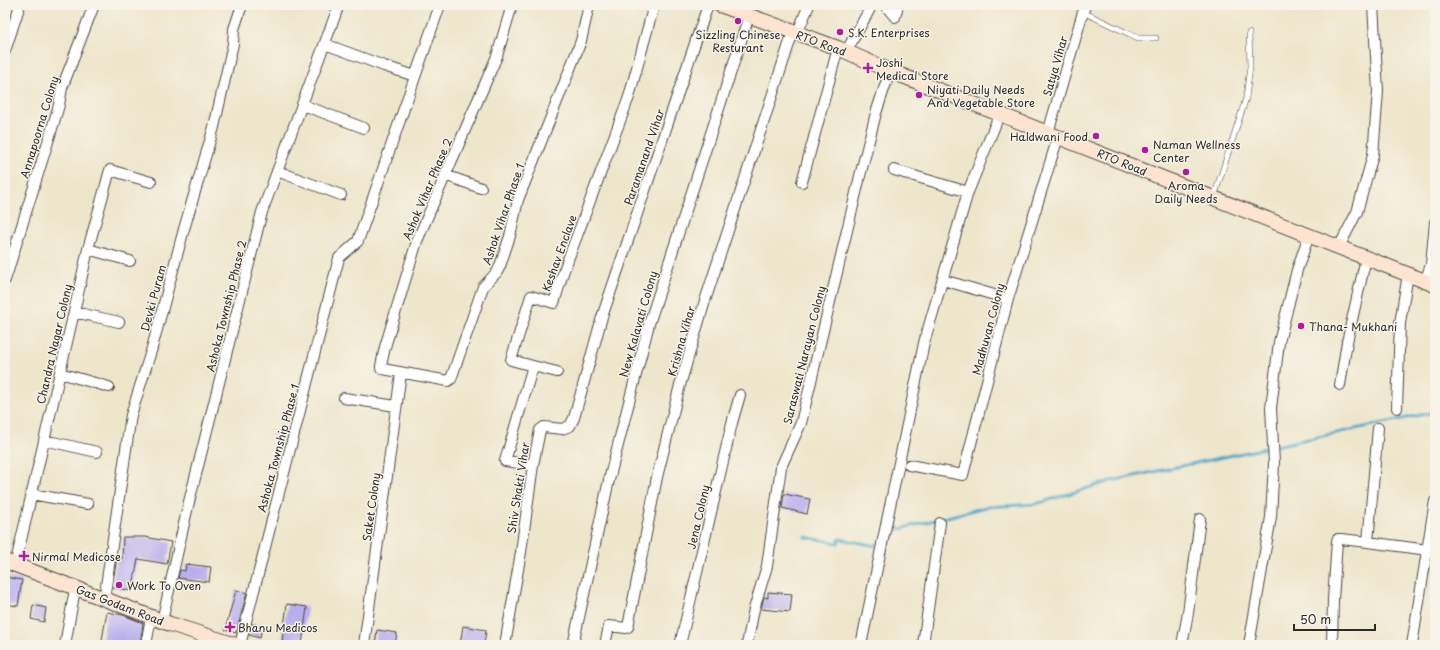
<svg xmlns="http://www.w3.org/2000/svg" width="1440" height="650" viewBox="0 0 1440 650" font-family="'Playpen Sans',sans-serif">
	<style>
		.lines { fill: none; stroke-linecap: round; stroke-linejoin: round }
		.stream { stroke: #4ca7ca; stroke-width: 3 }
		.building { fill: #b8adee }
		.lane-casing { stroke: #484743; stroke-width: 6 }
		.street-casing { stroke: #484743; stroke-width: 12 }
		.secondary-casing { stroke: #484743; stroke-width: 16 }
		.lane { stroke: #fff; stroke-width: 5 }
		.street { stroke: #fff; stroke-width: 10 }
		.secondary { stroke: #fde4d0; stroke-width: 14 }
		.poi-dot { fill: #b5179e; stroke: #f7f3e8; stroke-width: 1.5 }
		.labels { text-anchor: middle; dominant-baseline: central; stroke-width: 3; stroke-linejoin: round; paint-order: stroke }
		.poi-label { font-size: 11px; fill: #2b2b2b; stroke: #f7f3e8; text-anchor: start }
		.street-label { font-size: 11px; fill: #2b2b2b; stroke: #f7f3e8 }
	</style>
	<rect width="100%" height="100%" fill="#f7f3e8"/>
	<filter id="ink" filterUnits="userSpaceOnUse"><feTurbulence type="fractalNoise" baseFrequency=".025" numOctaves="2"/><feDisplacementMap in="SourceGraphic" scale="8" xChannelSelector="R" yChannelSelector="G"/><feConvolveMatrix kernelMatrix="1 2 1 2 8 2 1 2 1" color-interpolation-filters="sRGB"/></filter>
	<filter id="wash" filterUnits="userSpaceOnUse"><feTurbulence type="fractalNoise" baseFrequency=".012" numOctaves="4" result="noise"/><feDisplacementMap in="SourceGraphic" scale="16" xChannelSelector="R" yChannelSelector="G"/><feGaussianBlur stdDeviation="0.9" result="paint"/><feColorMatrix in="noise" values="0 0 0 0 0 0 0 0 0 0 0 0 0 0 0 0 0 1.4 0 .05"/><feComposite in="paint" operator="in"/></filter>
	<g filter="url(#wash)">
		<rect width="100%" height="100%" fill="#eee6cb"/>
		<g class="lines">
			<path class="stream" d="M888 532 986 507 1036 504 1111 481 1435 412
				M805 537 838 543 840 539 877 546 878 544"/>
		</g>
		<g id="blocks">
			<path class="building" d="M784 494 810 499 807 514 782 508Z
				M123 537H145L171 542 167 564 138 559 132 591 112 587 117 558 122 559Z
				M186 564 211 567 209 582 178 578 180 570 185 571Z
				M5 577 22 580 18 606 5 604Z
				M236 590 247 593 236 633 225 630Z
				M768 592 792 594 790 612 761 609 764 597 768 598Z
				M287 604 307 607 302 645 282 642Z
				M33 605 46 608 44 622 31 619Z
				M107 612 123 615 143 623 140 645H101Z
				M252 624 262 626 260 638 249 635Z
				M463 626 486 630 484 645H460Z
				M377 630 397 633 395 645H375Z"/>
		</g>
	</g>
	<g filter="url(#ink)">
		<use href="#blocks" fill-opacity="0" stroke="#484743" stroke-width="1"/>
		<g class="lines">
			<g class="lane-casing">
				<path id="lane" d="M1083 12 1138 38H1156
					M1214 197 1246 98 1250 66 1249 33"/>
			</g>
			<g class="street-casing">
				<path id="street" d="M512 5 497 56 417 241 385 347 381 366V368L383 369 448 381 451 379 483 287 497 272 500 266 510 236 518 200 581 41 589 5
					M885 5 895 17 898 5
					M797 34 809 5
					M325 44 384 66 415 76
					M5 51 20 5
					M846 52 872 5
					M303 105 364 128
					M1048 133 1085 5
					M894 170 968 192
					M277 171 341 195
					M445 175 481 188
					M802 182 838 48
					M1339 247 1357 212 1373 155 1378 91 1373 5
					M88 249 130 261
					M5 280 51 132 59 105 62 88 94 5
					M943 280 1008 299
					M1425 281 1431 265 1435 222
					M74 312 119 322
					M533 366 557 372
					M60 373 109 387
					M1340 385 1347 342 1366 258
					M344 398 396 406
					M1397 408 1400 323 1408 274
					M44 440 97 452
					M533 465 505 461 533 366 511 360 531 296 554 303 563 273 629 97 654 5
					M909 465 963 475 1008 299 1058 137
					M31 494 88 504
					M1368 542 1428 550
					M15 566 74 312 88 249 110 170 151 182
					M104 600 131 415 152 348 184 229 214 127 233 44 234 29 242 5
					M162 621 188 506 262 212 339 5
					M65 645 75 589
					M146 645 151 617
					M240 645 339 258 358 241 440 5
					M364 645 401 373
					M505 645 521 552 533 465 540 430 544 427 562 429 570 426 574 418 602 317 708 5
					M573 645 609 480 649 324 749 16
					M605 645 609 626 626 628 628 627 657 477 680 385 704 304 793 32
					M680 645 732 423 740 395
					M747 645 754 609 767 566 781 467 801 423 861 172 876 113 890 71
					M861 645 924 343 968 192 1000 113
					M923 645 940 523
					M1182 645 1188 613 1200 519
					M1249 645 1271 517 1274 463 1271 408 1279 342 1297 270 1309 235
					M1332 645 1333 600 1337 541 1338 539H1341L1368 542 1378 428
					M1412 645 1435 501"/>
			</g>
			<g class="secondary-casing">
				<path id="secondary" d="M720 5 838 48 890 71 1435 285
					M5 561 170 624 236 645"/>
			</g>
			<use href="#lane" class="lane"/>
			<use href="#street" class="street"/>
			<use href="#secondary" class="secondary"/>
		</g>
	</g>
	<g class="poi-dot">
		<circle cx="738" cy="21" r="4"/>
		<circle cx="840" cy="32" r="4"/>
		<path d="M866 62h4v4h4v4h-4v4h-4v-4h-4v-4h4z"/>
		<circle cx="919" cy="95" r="4"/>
		<circle cx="1096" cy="136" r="4"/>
		<circle cx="1145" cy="150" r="4"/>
		<circle cx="1186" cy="172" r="4"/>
		<circle cx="1301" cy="326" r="4"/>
		<path d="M22 550h4v4h4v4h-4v4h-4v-4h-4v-4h4z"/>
		<circle cx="119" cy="585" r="4"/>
		<path d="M228 621h4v4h4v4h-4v4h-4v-4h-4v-4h4z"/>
	</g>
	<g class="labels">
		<g class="poi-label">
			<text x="848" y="32">S.K. Enterprises</text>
			<text x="738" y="34" text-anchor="middle">Sizzling Chinese<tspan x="738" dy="13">Resturant</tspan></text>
			<text x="876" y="62">Joshi<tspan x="876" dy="13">Medical Store</tspan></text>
			<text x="927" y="89">Niyati Daily Needs<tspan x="927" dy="13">And Vegetable Store</tspan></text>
			<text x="1088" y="136" text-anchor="end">Haldwani Food</text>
			<text x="1153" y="144">Naman Wellness<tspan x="1153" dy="13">Center</tspan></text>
			<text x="1186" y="185" text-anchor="middle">Aroma<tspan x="1186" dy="13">Daily Needs</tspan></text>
			<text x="1309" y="326">Thana- Mukhani</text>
			<text x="32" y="556">Nirmal Medicose</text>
			<text x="127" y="585">Work To Oven</text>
			<text x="238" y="627">Bhanu Medicos</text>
		</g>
		<g class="street-label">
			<text transform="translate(821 43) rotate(20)">RTO Road</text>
			<text transform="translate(1055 66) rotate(-74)">Satya Vihar</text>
			<text transform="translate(39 127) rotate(-73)">Annapoorna Colony</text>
			<text transform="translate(644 157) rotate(-71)">Paramanand Vihar</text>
			<text transform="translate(1122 162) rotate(22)">RTO Road</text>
			<text transform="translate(427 189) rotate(-67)">Ashok Vihar Phase 2</text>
			<text transform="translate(503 214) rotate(-71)">Ashok Vihar Phase 1</text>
			<text transform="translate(559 253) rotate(-70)">Keshav Enclave</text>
			<text transform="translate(153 298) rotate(-75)">Devki Puram</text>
			<text transform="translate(226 306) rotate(-76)">Ashoka Township Phase 2</text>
			<text transform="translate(638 324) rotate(-74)">New Kalavati Colony</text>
			<text transform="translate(988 329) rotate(-75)">Madhuvan Colony</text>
			<text transform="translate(681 341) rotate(-74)">Krishna Vihar</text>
			<text transform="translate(54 344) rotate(-77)">Chandra Nagar Colony</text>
			<text transform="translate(804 355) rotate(-76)">Saraswati Narayan Colony</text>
			<text transform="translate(278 448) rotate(-75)">Ashoka Township Phase 1</text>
			<text transform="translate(518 488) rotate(-81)">Shiv Shakti Vihar</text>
			<text transform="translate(371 507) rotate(-82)">Saket Colony</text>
			<text transform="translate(698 517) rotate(-77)">Jena Colony</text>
			<text transform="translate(120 605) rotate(21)">Gas Godam Road</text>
		</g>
	</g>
	<rect width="1440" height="650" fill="none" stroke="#f7f3e8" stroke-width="20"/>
	<path d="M1294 624v6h81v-6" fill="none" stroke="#2b2b2b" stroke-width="2"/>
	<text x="1300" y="624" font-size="12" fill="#2b2b2b" stroke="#f7f3e8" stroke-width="3" paint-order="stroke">50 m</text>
</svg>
